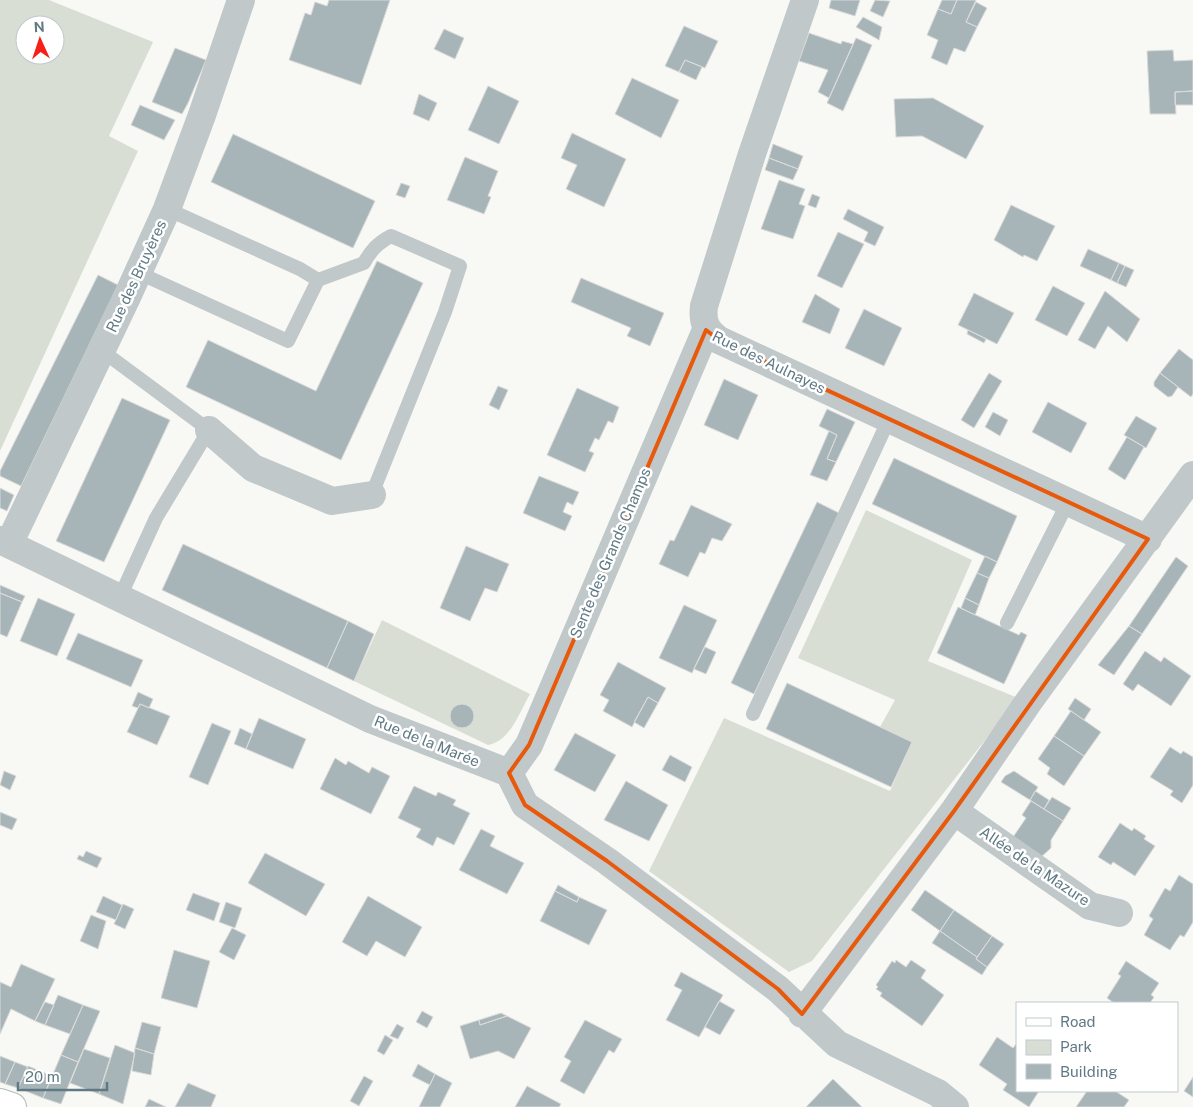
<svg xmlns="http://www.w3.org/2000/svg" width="1193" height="1107" viewBox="0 0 1193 1107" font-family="'Public Sans',sans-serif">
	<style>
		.green { fill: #d9ded4; fill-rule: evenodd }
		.building { fill: #a7b5b9; stroke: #dadad8 }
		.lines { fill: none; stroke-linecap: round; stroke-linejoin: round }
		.secondary-casing { stroke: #b3bcbf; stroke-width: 30 }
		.lane { stroke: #c0c8ca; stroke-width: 14 }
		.street { stroke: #c0c8ca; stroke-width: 28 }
		.secondary { stroke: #fff; stroke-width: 28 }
		.marked { fill: none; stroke: #e8590c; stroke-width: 4; stroke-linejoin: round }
		.labels { text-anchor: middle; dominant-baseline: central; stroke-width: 5; stroke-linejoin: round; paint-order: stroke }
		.street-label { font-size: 15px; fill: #607a84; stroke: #fff }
	</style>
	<rect width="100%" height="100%" fill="#f8f8f5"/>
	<path class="green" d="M0 0H49L153 42 109 136 138 151 0 451ZM25 25H55V55H25Z
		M866 510 972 560 928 661 1018 698 812 961 789 972 649 871 724 718 890 791 912 742 880 727 895 700 798 658Z
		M382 620 530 694C520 711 510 742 488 745L354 681Z"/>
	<path class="building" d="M329 0H390L361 85 289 60 305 13 311 15 315 2 327 6Z
		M831 0H860L855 16 829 8Z
		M875 0 890 1 883 17 870 11Z
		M942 0H957L951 14 938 9Z
		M957 0H976L966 22 977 27 965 52 954 48 947 65 931 58 938 40 927 35 938 9 951 14Z
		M976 2 987 8 977 27 966 22Z
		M863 17 882 27 879 40 856 27Z
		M684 26 718 41 705 68 685 60 679 72 665 66Z
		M444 29 464 38 455 59 434 49Z
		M809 33 841 44 842 41 853 44 829 98 818 92 828 70 799 61Z
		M856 38 872 45 843 111 827 103Z
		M175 48 206 60 188 103 182 114 152 102Z
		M1173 50 1174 61 1193 60V91L1175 92 1176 114H1150L1147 51Z
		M685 60 702 67 696 80 679 72Z
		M632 78 679 100 661 138 615 114Z
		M488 86 519 101 499 144 468 130Z
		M1193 91V105H1175V92Z
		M419 94 437 103 429 121 413 114Z
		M933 98 984 126 966 159 922 136 896 137 894 99Z
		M140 105 175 120 164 140 131 125Z
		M572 133 626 159 604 207 566 189 577 165 561 158Z
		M233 134 375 201 353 248 211 182Z
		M773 144 803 156 798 169 769 158Z
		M465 157 498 171 488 196 491 197 484 214 447 200Z
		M769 158 798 169 793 180 765 170Z
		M779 180 805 189 799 204 805 206 793 239 761 229Z
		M401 183 410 186 405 198 396 195Z
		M812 194 820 197 816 208 808 205Z
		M1011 205 1055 226 1037 261 1024 255 1023 257 994 240Z
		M848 209 884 227 875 246 864 241 868 232 843 219Z
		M838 232 864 244 842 288 817 276Z
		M1088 249 1119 263 1111 280 1080 266Z
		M377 261 423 283 341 460 186 387 208 340 316 391Z
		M1119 263 1125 266 1117 283 1111 280Z
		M1125 266 1134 270 1126 287 1117 283Z
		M98 275 118 285 21 486 0 476V471Z
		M581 278 664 313 650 346 627 336 631 328 571 302Z
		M1053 286 1085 303 1067 336 1035 320Z
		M1105 291 1140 319 1127 342 1108 326 1095 349 1078 340Z
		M974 293 1014 313 997 344 958 325Z
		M815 294 840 309 830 334 802 322Z
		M864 309 902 328 884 366 845 348Z
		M968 330 986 339 984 343 967 334Z
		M1179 349 1193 360V394L1191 397 1160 373Z
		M989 373 1002 381 974 428 961 420Z
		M1160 373 1178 387 1172 396 1168 397 1154 386V382Z
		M724 379 758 395 738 440 704 425Z
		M498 386 508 390 499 410 489 405Z
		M577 388 619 407 613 423 608 421 599 440 595 438 589 451 594 453 585 472 547 455Z
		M122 398 170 420 104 562 56 541Z
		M1048 402 1087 423 1071 453 1032 432Z
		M827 409 855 422 836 462 827 459 837 435 819 426Z
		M993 412 1008 420 1000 436 985 427Z
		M1136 416 1157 428 1146 448 1124 435Z
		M829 431 837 435 827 459 836 462 827 481 810 475Z
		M1127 437 1144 447 1125 480 1108 469Z
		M894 458 1017 516 997 562 872 504Z
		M539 476 579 492 573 505 567 502 563 512 572 516 565 531 523 513Z
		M0 488 14 495 7 511 0 508Z
		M817 502 839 513 754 694 731 683Z
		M691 505 732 524 722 541 712 538 705 554 700 552 688 577 659 564 670 540 674 541Z
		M183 544 348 621 327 668 162 590Z
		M466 546 509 564 497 592 485 588 470 621 440 608Z
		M985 556 997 562 989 578 977 573Z
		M1176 557 1188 566 1142 634 1129 626Z
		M977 573 989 578 979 605 965 598Z
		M0 585 25 596 22 602 0 593Z
		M0 593 22 602 7 637 0 634Z
		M38 598 75 614 57 656 20 641Z
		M965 598 979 605 975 615 961 608Z
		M684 605 717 620 692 673 659 658Z
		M958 607 1019 635 1021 632 1027 635 1004 684 937 653Z
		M348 621 374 634 354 681 327 668Z
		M1129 626 1142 634 1114 675 1098 665Z
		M78 633 143 660 131 687 66 659Z
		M705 647 716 652 706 674 694 669Z
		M1145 651 1161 662 1164 657 1191 676 1171 706 1138 684 1133 691 1123 684Z
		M618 662 666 688 658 703 648 697 632 727 603 711 609 700 600 695Z
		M787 683 912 742 891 787 766 729Z
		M138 692 153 699 149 708 140 704 138 708 132 706Z
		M648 697 658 703 644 728 634 722Z
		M1075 698 1091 709 1084 720 1068 709Z
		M140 704 170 716 157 745 127 732Z
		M450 716a12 12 0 1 1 24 0a12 12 0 1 1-24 0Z
		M1071 711 1101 732 1084 756 1054 736Z
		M259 718 306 739 293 769 246 749Z
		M212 723 231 731 208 785 189 777Z
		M240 728 252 734 246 749 234 744Z
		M575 733 616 755 595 792 554 770Z
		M1054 736 1084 756 1064 786 1047 774 1050 768 1038 759Z
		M1170 747 1181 754 1183 751 1193 757V785L1182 803 1170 795 1173 791 1150 777Z
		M670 755 692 767 685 782 662 770Z
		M335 758 346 765 348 761 369 773 372 767 390 776 371 814 320 789Z
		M4 771 16 776 10 790 0 785Z
		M1014 771 1038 787 1030 800 1001 782 1005 776Z
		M626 781 668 805 649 841 604 820Z
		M414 786 436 796 438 792 456 800 453 805 470 813 454 845 437 837 433 846 416 837 421 829 398 818Z
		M1035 791 1049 800 1044 809 1030 800Z
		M1052 797 1071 808 1063 821 1044 809Z
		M1031 801 1063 821 1051 840V848L1039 859 1011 840 1026 818 1022 815Z
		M0 812 17 819 12 830 0 825Z
		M1120 823 1132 831 1134 828 1146 836 1144 839 1155 846 1135 876 1113 862 1111 865 1098 857Z
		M481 829 495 836 490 846 524 863 507 894 459 870Z
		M86 851 102 858 97 868 77 859 79 855 83 857Z
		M265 853 325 884 306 916 248 883Z
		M1179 875 1193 884V922L1184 937 1180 935 1170 950 1144 935 1153 919 1149 916 1165 888 1170 891Z
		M558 885 579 897 577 902 555 891Z
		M925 890 954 910 940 931 911 910Z
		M555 891 577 902 579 897 607 910 589 945 540 921Z
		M193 893 220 903 214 921 186 910Z
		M103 896 122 905 116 920 96 912Z
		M368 896 422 927 405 957 376 941 367 956 342 942Z
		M226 902 242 908 235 928 219 922Z
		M123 904 134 909 125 929 114 924Z
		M954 910 992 936 977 957 940 931Z
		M91 915 106 921 98 949 80 941Z
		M232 928 246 935 234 960 219 952Z
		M940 931 977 957 976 959 987 967 982 975 932 943Z
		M992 936 1004 944 987 967 976 959Z
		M174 950 210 961 197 1008 161 998Z
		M896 960 906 967 911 960 926 970 921 978 944 995 922 1026 880 996 882 993 876 989 878 987 876 985 892 961 895 963Z
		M1126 961 1159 983 1151 995 1154 997 1150 1003H1114L1107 998 1121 976 1118 974Z
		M21 964 55 979 35 1021 11 1009 0 1034V982L11 987Z
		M681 972 723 995 699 1037 666 1020 682 990 674 986Z
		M58 995 83 1005 70 1034 45 1025Z
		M719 1001 735 1010 720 1035 705 1027Z
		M45 1002 54 1005 45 1025 35 1021Z
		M83 1005 100 1011 78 1062 61 1055Z
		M422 1011 433 1017 427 1028 416 1022Z
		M501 1013 507 1016 480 1025 479 1020Z
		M507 1016 531 1028 514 1059 498 1051 470 1059 460 1026 479 1020 480 1025Z
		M585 1020 622 1039 614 1053 609 1050 584 1094 560 1081 571 1061 564 1057Z
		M142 1022 161 1027 154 1054 135 1048Z
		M397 1024 404 1028 398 1039 390 1036Z
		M385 1035 393 1040 384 1055 377 1051Z
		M997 1037 1013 1048 1017 1043V1091H1039L1029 1107 1003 1090 1007 1084 979 1065Z
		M115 1045 135 1053 123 1104 99 1094Z
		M135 1048 154 1054 151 1075 132 1071Z
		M84 1049 110 1058 99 1094 70 1083Z
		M61 1055 78 1062 61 1104 43 1098Z
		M0 1056 15 1062 5 1084 0 1082Z
		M15 1062 28 1067 18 1088 5 1084Z
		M418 1064 435 1074 430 1085 412 1076Z
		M28 1066 52 1076 43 1098 18 1088Z
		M435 1074 452 1083 440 1107H419Z
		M364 1076 373 1081 359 1106 350 1101Z
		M1193 1077V1097L1184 1091Z
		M833 1079 862 1107H806Z
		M188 1083 216 1095 211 1107H175Z
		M527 1086 561 1104 559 1107H515Z
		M1087 1091H1115L1129 1100 1124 1107H1076Z
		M149 1099 166 1107H145Z"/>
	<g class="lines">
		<g class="secondary-casing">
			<path id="secondary" d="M0 1103 12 1107"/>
		</g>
		<path class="lane" d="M139 273 288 341 318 280 300 269 167 209
			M318 280 364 263C371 250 378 243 391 236L460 266 445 312 370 499
			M101 350 209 430 156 518 120 597
			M1007 623 1068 502
			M753 714 889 419"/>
		<path class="street" d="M805 0 752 154 704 306C702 323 706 330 719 340L1148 539
			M209 430 253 468 332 501 372 495
			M0 540 370 719 509 773 525 805 607 861 778 989 837 1044 938 1093 955 1107
			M9 544 127 297 167 209 202 115 241 0
			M509 773 529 745 706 330
			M954 811 1090 906 1119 913
			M802 1014 954 811 1027 704 1193 475"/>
		<use href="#secondary" class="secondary"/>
	</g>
	<path class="marked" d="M706 330 719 340 1148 539 954 811 802 1014 778 989 607 861 525 805 509 773 529 745Z"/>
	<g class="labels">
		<g class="street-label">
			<text transform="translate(136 276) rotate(-65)">Rue des Bruyères</text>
			<text transform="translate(769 362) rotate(26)">Rue des Aulnayes</text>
			<text transform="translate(610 553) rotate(-67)">Sente des Grands Champs</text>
			<text transform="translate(427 741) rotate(22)">Rue de la Marée</text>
			<text transform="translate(1035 866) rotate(34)">Allée de la Mazure</text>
		</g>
	</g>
	<rect x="1016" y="1002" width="162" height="90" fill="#ffffff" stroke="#bfcace"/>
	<rect x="1026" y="1018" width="25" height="8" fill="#ffffff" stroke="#bfcace"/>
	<text x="1060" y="1027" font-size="15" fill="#607a84">Road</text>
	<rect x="1026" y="1040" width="25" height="15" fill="#d9ded4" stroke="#bfcace"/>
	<text x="1060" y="1052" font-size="15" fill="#607a84">Park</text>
	<rect x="1026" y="1064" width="25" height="15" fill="#a7b5b9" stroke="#bfcace"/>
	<text x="1060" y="1077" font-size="15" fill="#607a84">Building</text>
	<g transform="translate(40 40) rotate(357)"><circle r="24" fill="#ffffff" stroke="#bfcace"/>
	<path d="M0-4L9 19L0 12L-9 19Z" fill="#f62018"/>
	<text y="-8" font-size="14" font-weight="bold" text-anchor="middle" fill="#607a84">N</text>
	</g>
	<path d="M18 1082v8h89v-8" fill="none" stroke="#607a84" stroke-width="2.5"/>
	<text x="25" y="1082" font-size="15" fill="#607a84" stroke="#ffffff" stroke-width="4" paint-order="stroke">20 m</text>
</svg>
